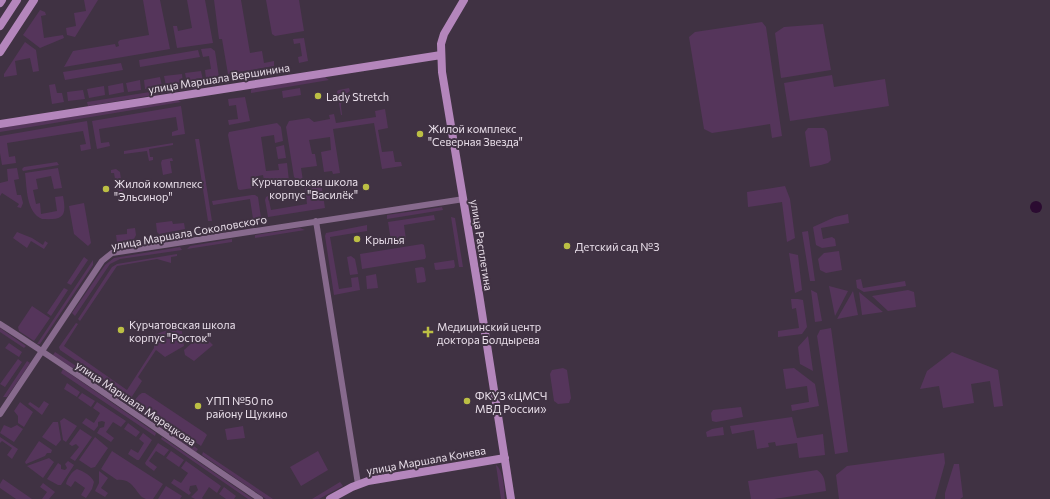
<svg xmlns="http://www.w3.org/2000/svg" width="1050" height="499" viewBox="0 0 1050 499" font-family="Commissioner,sans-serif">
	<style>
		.green { fill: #55355b }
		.water { fill: #2b0b31 }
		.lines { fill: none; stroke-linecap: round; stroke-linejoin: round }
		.street { stroke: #876a8d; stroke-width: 6 }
		.secondary { stroke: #b486bc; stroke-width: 8 }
		.poi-dot { fill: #bcbf44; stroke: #403243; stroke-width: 1.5 }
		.labels { text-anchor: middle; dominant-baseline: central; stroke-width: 4; stroke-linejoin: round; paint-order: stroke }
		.street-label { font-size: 11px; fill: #e9dfea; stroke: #403243 }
		.poi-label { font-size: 11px; fill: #e9dfea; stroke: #403243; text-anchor: start }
	</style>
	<rect width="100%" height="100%" fill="#403243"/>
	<path class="green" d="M84 0H98L75 37 67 35 66 28 76 26 74 13 86 11Z
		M143 0H160L170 49 64 67 73 51 115 44 116 47 119 46 118 42 120 40 149 35Z
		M187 0H205L213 43 177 48 173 26H177L178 31 192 28Z
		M214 0H241L250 53 262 51 264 63 274 61V66L228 74 222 39H219Z
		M266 0H299L304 31 275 36 272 34Z
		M40 10 45 12 46 15 41 16 44 38 63 35 64 38 40 48 23 35Z
		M762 22 766 27 782 136 772 138 770 124 712 133 704 129 689 37 695 32Z
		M823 24 831 70 781 78 775 33 784 27Z
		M304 38 308 61 299 63 298 57 302 56 300 43 294 44 293 39Z
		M25 42 36 50 39 71 33 72 30 58 15 61 17 75 4 77V74Z
		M211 48 215 51 219 77 206 79 205 70 211 69 209 56 203 57 201 49Z
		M198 50 200 57 140 67 139 60Z
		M121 63 123 70 65 80 63 72Z
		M201 71 203 80 187 83 185 73Z
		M182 74 183 83 166 86 164 76Z
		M832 75 834 87 885 79 889 106 790 121 784 83Z
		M160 77 162 86 145 89 144 80Z
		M325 77 329 80 251 93V90L253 88Z
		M140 80 141 90 128 92 126 83Z
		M219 81 220 84 88 106 87 102Z
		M123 83 124 92 109 95 108 86Z
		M55 84 57 93H62L64 102 52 104 49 85Z
		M104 86 105 95 89 98 87 89Z
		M300 88 301 95 283 98 282 91Z
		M349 88 350 91 342 97 341 106 342 115H341L337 91 339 90Z
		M83 90 85 99 68 101 67 92Z
		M245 97 250 121 229 125 228 120 238 119 236 105 229 106 228 99Z
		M178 100 181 102 0 132V128Z
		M181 106 185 134 172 136V132L178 130 176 117 99 129 101 143 109 142 110 146 97 149 92 121Z
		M385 109 388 128 378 130 382 152 393 151 395 162H401L402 166 382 169 374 123 333 129 340 173 333 174 332 171 324 172 321 152 331 150 330 137 309 140 312 154H315L317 166 301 168 303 181 297 180 294 177 286 127 289 121 309 118 314 122 330 119 329 115 334 114 336 123 376 117 375 111Z
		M87 121 91 149 81 151 80 145 86 144 83 131 7 143 9 157 15 156 16 163 2 165 0 153V136Z
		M277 123 281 127 283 141 275 143 274 135 261 137 266 171 279 170 278 164 287 163 289 181 286 183 268 186 265 185 263 175 258 176 259 187 240 190 238 189 228 135 229 132Z
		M808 128H824L827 131 831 160 828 163 821 165 810 167 805 132Z
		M195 139H199L212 221H208Z
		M173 143V145L149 149 150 157H153V160L149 161 147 151 124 154V151Z
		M284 145 286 158 278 159 276 147Z
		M172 158 173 161H170L172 173 163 175 161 163 162 160Z
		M57 162 59 165 23 171 22 169 24 167Z
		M17 168 19 179 14 180 17 195H21L23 203 21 208 17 207 19 204 2 193 0 196V183L8 181 7 169Z
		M58 168 62 188 54 189 51 176 36 179 38 189 33 190 36 204 40 203 41 214 57 211 55 197 63 196C67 217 63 220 42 219 26 212 27 188 25 173Z
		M116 169 120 172 123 195 118 196 114 173H111V170Z
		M321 183 325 208 268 217 265 200 266 197 268 196 271 210 307 204 305 187 306 185Z
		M785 186 790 199 795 238 787 242 782 202 748 207 747 192Z
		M252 195H255L258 197 261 218 253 219 250 199 213 205 212 201Z
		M84 203 91 243 88 246 74 234 69 206Z
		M442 207 443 210 387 219V215Z
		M848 214 849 223 821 228 823 239 832 237 835 239 836 246 822 248 816 245 813 227 835 217Z
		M434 215 435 220 404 225 406 240 394 242 391 241 388 222Z
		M451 217 455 218 463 267H459Z
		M172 221 173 224 184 223 185 229 159 234 157 232 156 223Z
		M367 225V231L330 237 339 289 352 287 351 278 358 277 360 290 334 295 325 236 326 233Z
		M135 228 136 235 134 239 117 242 116 235 127 234V229Z
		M300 228 305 230 255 238V235Z
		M808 231 815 281H810L802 232Z
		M17 232 32 238 43 245 45 241 48 243 44 249 31 241 27 248 13 238Z
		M232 239V242L187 249 190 246Z
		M422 244 424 245 426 257 425 259 362 269 360 254Z
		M180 247 182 250 120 259 110 264 75 316 72 313 105 265 114 258Z
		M839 251 842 270 826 273 820 270 818 259 824 253Z
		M789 253 798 255 802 290 795 293Z
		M177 254V256L171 257V263L157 259 117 266 80 321 78 319 112 267 117 264Z
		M351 256 355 259 358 274 350 275 347 257Z
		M84 257 88 260 71 285 67 283Z
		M93 260V265L40 344H37Z
		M454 260 455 266 454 268 436 270 435 269 434 263Z
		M422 267 424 268 426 280 425 282 417 283 415 268Z
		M376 274 378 288 367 289 366 276Z
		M861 279 863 288 905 281 906 286 864 292 857 288 856 280Z
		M829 286 848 291 835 316Z
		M64 288 68 290 51 316 47 313Z
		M811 290 817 293 822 321 815 322Z
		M908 290 914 292 916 307 888 311 872 296Z
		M853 291 858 315 837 319Z
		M859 292 883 312 862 315Z
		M791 299H798L803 300 807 327 802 334 778 337V331L799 328 796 308 792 309Z
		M32 306 50 318 34 341 19 331 18 327Z
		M76 323 78 324 64 346 127 390 154 348V335L181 325 184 346 165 357 156 350 138 377 142 381 131 398 60 350 59 347Z
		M0 328 26 346 24 348 0 332Z
		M831 328 848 452 835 454 817 336 820 330Z
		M202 334 213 345 194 361 185 355 184 350Z
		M808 336 813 371 800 364 798 347Z
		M9 343 22 352 19 357 5 348Z
		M55 352 129 401 127 404 53 355Z
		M952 352 998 370 1003 406 994 407 990 381 971 384 974 403 943 408 939 386 920 389 927 371Z
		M18 359 22 362 5 387 0 384Z
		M27 361 30 363 7 397H3Z
		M563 368 567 370 571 398 569 403 558 404 554 401 550 374 552 370Z
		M794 368 815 384 819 406 792 411 791 405 809 402 807 386 786 389 783 369Z
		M63 369 156 433 155 436 61 373Z
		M67 383 80 392 77 397 64 389Z
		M82 393 95 401 91 407 78 398Z
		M142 393H145L205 433 207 435 201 446 134 401 139 395Z
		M44 401 49 404 42 415 28 404 30 402 39 408Z
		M20 402 33 412 24 427 18 423V416L14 411Z
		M97 402 126 421 121 427 113 422 106 432 114 438 111 442 97 433 100 428 104 427 105 422 102 421 98 422V426L94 431 82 423 86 418 94 423 100 413 93 408Z
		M133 404 198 449 196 452 131 407Z
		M741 407 743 417 716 422 712 421 711 413 713 410Z
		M792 417 797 438 823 434 825 455 799 458 797 443 776 446 775 442 768 443 769 447 757 449 754 430 732 434 730 426Z
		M64 418 77 426 66 442 63 440 60 421Z
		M53 422H58L61 440 56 446 42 437Z
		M128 423 140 432 136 437 124 429Z
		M4 425 11 428 17 425 23 429 14 442 0 433Z
		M243 426 245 438 227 440 225 429Z
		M723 427 724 435 707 437 706 432 712 429Z
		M80 429 92 437 75 461 70 458 79 447 76 444 72 446 69 444Z
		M143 433 152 440 139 460H137L128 454 131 449 138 453 144 443 139 439Z
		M0 437 18 449 12 459 7 455 12 448 2 441 0 443Z
		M95 437 108 448 95 467 91 468 79 460Z
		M162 437 253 499H248L161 439Z
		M39 441 52 450 51 453H47L45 456 26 464 25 462Z
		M158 443 169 450 164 456 156 451 149 461 157 467 154 471 146 465 145 463Z
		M112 451 163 484 153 499C150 499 148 499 146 499 136 497 135 478 117 480L101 469Z
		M171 451 184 460 179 467 166 458Z
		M318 451 328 470 301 486 290 467Z
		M203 452 273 499H266L202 455Z
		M944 453 945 463 935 499H839L836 475 847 466Z
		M49 458 54 462 43 478 27 466Z
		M68 461 74 465 61 485H58L47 479 58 463 61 465V469L65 470 67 468 65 464Z
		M186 461 221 486 217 493 209 487 202 498 203 499H195L191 497 198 490 196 485 190 486 189 490 191 493 189 495 171 483 174 479 181 483 188 473 181 468Z
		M954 464H959L963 497 960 499H945V493Z
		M496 465C504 471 504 490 505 499H501Z
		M77 469C83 471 92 476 94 482L92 489 86 498 81 495 85 488 75 481 71 487 66 484C67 479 72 471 77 469Z
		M817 470C825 475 825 482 826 491L774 499H751L748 481Z
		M99 471 108 478 101 488 108 493 105 497 95 491 99 483Z
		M3 479 32 499H16L0 488V484Z
		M340 482 343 486 319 499H312Z
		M43 483 55 492 49 499H42L47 492 40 487Z
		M166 486 182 496 180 499H158Z
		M224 487 236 496 234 499H226L219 494Z"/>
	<path class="water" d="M1030 207a6 6 0 1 1 12 0a6 6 0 1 1-12 0Z"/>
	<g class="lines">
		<path class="street" d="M316 221 358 484
			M0 324C88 380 173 441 260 499
			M0 414 102 261 112 253 464 199"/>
		<path class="secondary" d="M464 0 444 34 441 44 442 72 479 294 511 499
			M0 3 2 0
			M0 26 17 0
			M0 52 34 0
			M0 124 441 55
			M330 499 352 487 368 481 505 458"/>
	</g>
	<g class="poi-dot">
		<circle cx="318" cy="96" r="4"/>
		<circle cx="420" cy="134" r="4"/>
		<circle cx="366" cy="187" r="4"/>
		<circle cx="106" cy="189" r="4"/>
		<circle cx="357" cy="239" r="4"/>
		<circle cx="567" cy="246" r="4"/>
		<circle cx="121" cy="330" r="4"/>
		<path d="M426 326h4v4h4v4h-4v4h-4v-4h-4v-4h4z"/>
		<circle cx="467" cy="401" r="4"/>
		<circle cx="198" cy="406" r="4"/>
	</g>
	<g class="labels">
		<g class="street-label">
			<text transform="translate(219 78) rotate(-9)">улица Маршала Вершинина</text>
			<text transform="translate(189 232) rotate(-10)">улица Маршала Соколовского</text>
			<text transform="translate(482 245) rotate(81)">улица Расплетина</text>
			<text transform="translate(136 403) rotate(34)">улица Маршала Мерецкова</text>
			<text transform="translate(426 460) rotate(-10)">улица Маршала Конева</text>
		</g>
		<g class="poi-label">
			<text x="326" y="96">Lady Stretch</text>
			<text x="428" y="128">Жилой комплекс<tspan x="428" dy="13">"Северная Звезда"</tspan></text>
			<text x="358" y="181" text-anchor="end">Курчатовская школа<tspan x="358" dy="13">корпус "Василёк"</tspan></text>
			<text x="114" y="183">Жилой комплекс<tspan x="114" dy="13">"Эльсинор"</tspan></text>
			<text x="365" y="239">Крылья</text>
			<text x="575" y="246">Детский сад №3</text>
			<text x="129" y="324">Курчатовская школа<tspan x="129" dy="13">корпус "Росток"</tspan></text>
			<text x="437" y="326">Медицинский центр<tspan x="437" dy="13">доктора Болдырева</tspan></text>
			<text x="475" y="395">ФКУЗ «ЦМСЧ<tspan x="475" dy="13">МВД России»</tspan></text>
			<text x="206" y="400">УПП №50 по<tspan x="206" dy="13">району Щукино</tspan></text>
		</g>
	</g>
</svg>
